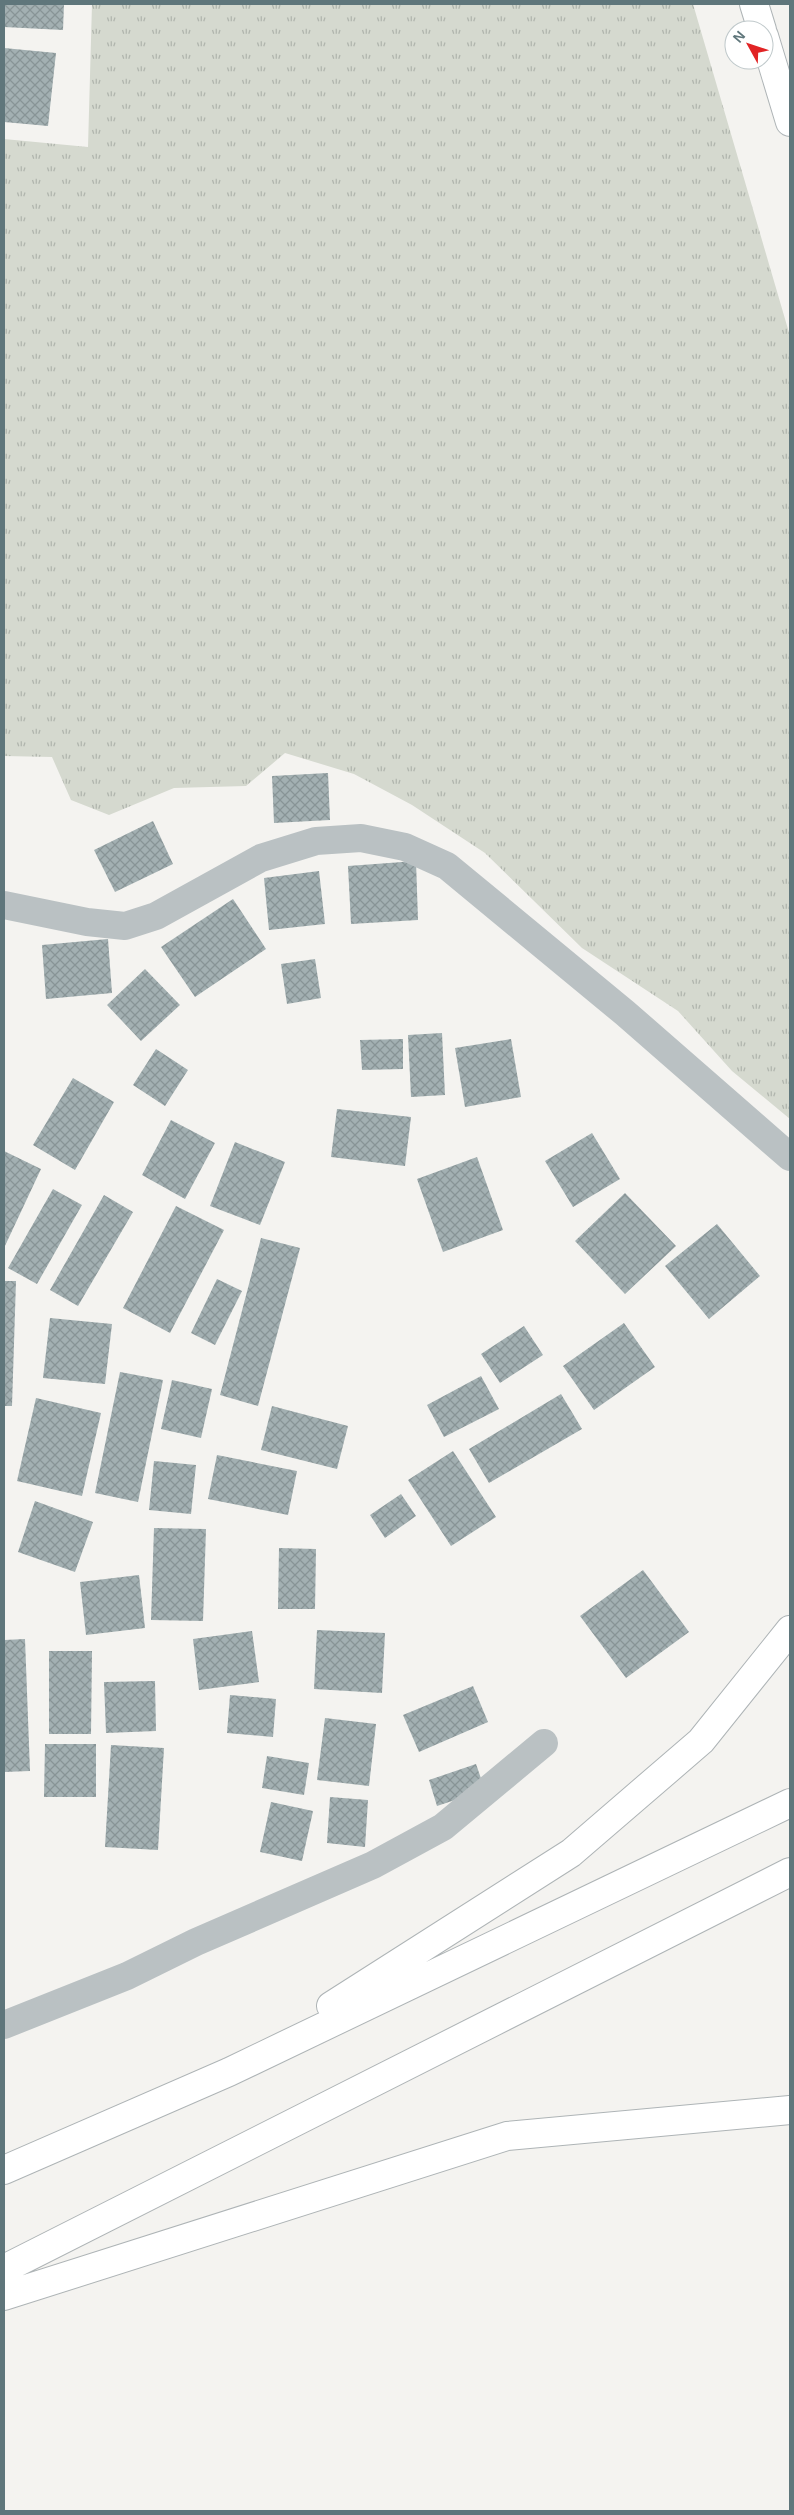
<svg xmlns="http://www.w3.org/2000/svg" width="794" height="2515" viewBox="0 0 794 2515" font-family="Arial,sans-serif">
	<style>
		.grass { fill: url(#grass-tufts) }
		.building { fill: url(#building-cross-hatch) }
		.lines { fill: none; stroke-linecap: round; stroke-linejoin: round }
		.highway-casing { stroke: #aeb4b6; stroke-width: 30 }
		.minor { stroke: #bac1c3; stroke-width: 28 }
		.highway { stroke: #fff; stroke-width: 28 }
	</style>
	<defs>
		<pattern id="grass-tufts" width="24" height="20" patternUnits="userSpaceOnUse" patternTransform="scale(1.25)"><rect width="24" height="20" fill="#d5d9cf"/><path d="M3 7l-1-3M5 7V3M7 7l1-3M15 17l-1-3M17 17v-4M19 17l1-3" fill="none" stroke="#b0b5ad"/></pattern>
		<pattern id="building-cross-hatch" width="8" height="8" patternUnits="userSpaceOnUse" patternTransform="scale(1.25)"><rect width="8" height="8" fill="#a3b0b2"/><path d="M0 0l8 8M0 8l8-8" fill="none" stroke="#889496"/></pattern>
	</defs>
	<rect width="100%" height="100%" fill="#f4f3f0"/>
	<path class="grass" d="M92 4H693L790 336V1119L732 1071 678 1011 582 948 485 853 412 805 354 774 285 753 246 786 174 788 109 815 71 800 52 757 4 756V139L88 147Z"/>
	<path class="building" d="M5 4H64L63 30 4 27Z
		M4 48 56 53 48 126 4 122Z
		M328 773 330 820 274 823 272 776Z
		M153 821 173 864 115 892 94 850Z
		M416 861 418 920 351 924 348 866Z
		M319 871 325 924 269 930 264 878Z
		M233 899 266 949 195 997 161 947Z
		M108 939 112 993 46 999 42 945Z
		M315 959 321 998 287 1004 281 964Z
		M145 969 180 1005 141 1041 107 1005Z
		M442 1033 445 1095 411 1097 408 1035Z
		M403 1039V1069L362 1070 360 1040Z
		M511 1039 521 1097 465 1107 455 1048Z
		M156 1049 188 1070 165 1106 133 1085Z
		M73 1078 114 1102 75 1170 33 1145Z
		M337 1109 411 1117 405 1166 331 1157Z
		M171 1120 215 1143 185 1199 142 1175Z
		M592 1133 620 1179 573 1207 545 1161Z
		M235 1142 285 1162 260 1225 210 1206Z
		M4 1151 41 1169 4 1248Z
		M477 1157 503 1230 443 1252 417 1179Z
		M53 1189 82 1205 37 1284 8 1268Z
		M625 1193 676 1246 625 1294 575 1241Z
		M104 1195 133 1212 78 1306 50 1290Z
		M176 1206 224 1230 170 1333 123 1308Z
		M717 1224 760 1276 709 1319 665 1266Z
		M261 1238 300 1248 258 1406 220 1395Z
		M217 1279 242 1291 215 1345 191 1333Z
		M4 1281H16L12 1406H4Z
		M50 1318 112 1324 105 1384 43 1378Z
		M624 1323 655 1367 594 1410 563 1366Z
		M524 1326 543 1355 500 1383 481 1354Z
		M120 1372 163 1380 138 1502 95 1493Z
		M481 1376 499 1409 444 1437 427 1405Z
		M172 1380 212 1389 201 1438 161 1429Z
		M561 1394 582 1429 489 1483 469 1449Z
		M36 1398 101 1413 82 1496 17 1481Z
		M272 1406 348 1426 337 1469 261 1450Z
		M453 1451 496 1517 451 1546 408 1480Z
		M217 1455 297 1471 288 1515 208 1499Z
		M154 1461 196 1465 191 1514 149 1510Z
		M401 1494 416 1516 385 1538 370 1515Z
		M35 1501 93 1522 75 1572 18 1552Z
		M154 1528 206 1529 203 1621 151 1620Z
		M279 1548 316 1549 315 1609H278Z
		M643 1570 689 1632 626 1678 580 1616Z
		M139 1575 145 1628 86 1635 80 1582Z
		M317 1630 385 1633 382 1693 314 1689Z
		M252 1631 259 1682 199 1690 193 1639Z
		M25 1639 30 1771 4 1772V1640Z
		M49 1651H92L91 1734H49Z
		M155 1681 156 1731 106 1733 104 1682Z
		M473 1686 488 1722 419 1752 403 1715Z
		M230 1695 276 1699 273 1737 227 1733Z
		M325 1718 376 1724 369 1786 317 1780Z
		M45 1744H96V1797H44Z
		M111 1745 164 1748 158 1850 105 1847Z
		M267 1756 309 1763 304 1795 262 1788Z
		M476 1764 485 1790 437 1806 429 1780Z
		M330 1797 368 1800 365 1847 327 1843Z
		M271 1802 313 1811 302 1861 260 1852Z"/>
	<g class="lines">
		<g class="highway-casing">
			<path id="highway" d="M754 4 762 30
				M764 36 790 122
				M331 2006 571 1853 701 1741 790 1630
				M4 2170 229 2072 790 1803
				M4 2269 790 1872
				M4 2296 507 2136 790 2110"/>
		</g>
		<path class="minor" d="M4 905 87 922 125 926 156 916 261 858 316 841 361 838 405 847 447 866 625 1013 790 1157
			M4 2025 127 1976 196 1942 373 1865 443 1827 544 1743"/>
		<use href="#highway" class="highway"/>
	</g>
	<rect width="794" height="2515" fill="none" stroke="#5f767b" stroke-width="10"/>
	<g transform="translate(749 45) rotate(310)"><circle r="24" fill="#ffffff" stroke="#bfc8ca"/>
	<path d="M0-4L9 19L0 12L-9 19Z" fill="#e12425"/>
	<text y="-8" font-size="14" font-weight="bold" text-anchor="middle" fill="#5f767b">N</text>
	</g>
</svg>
